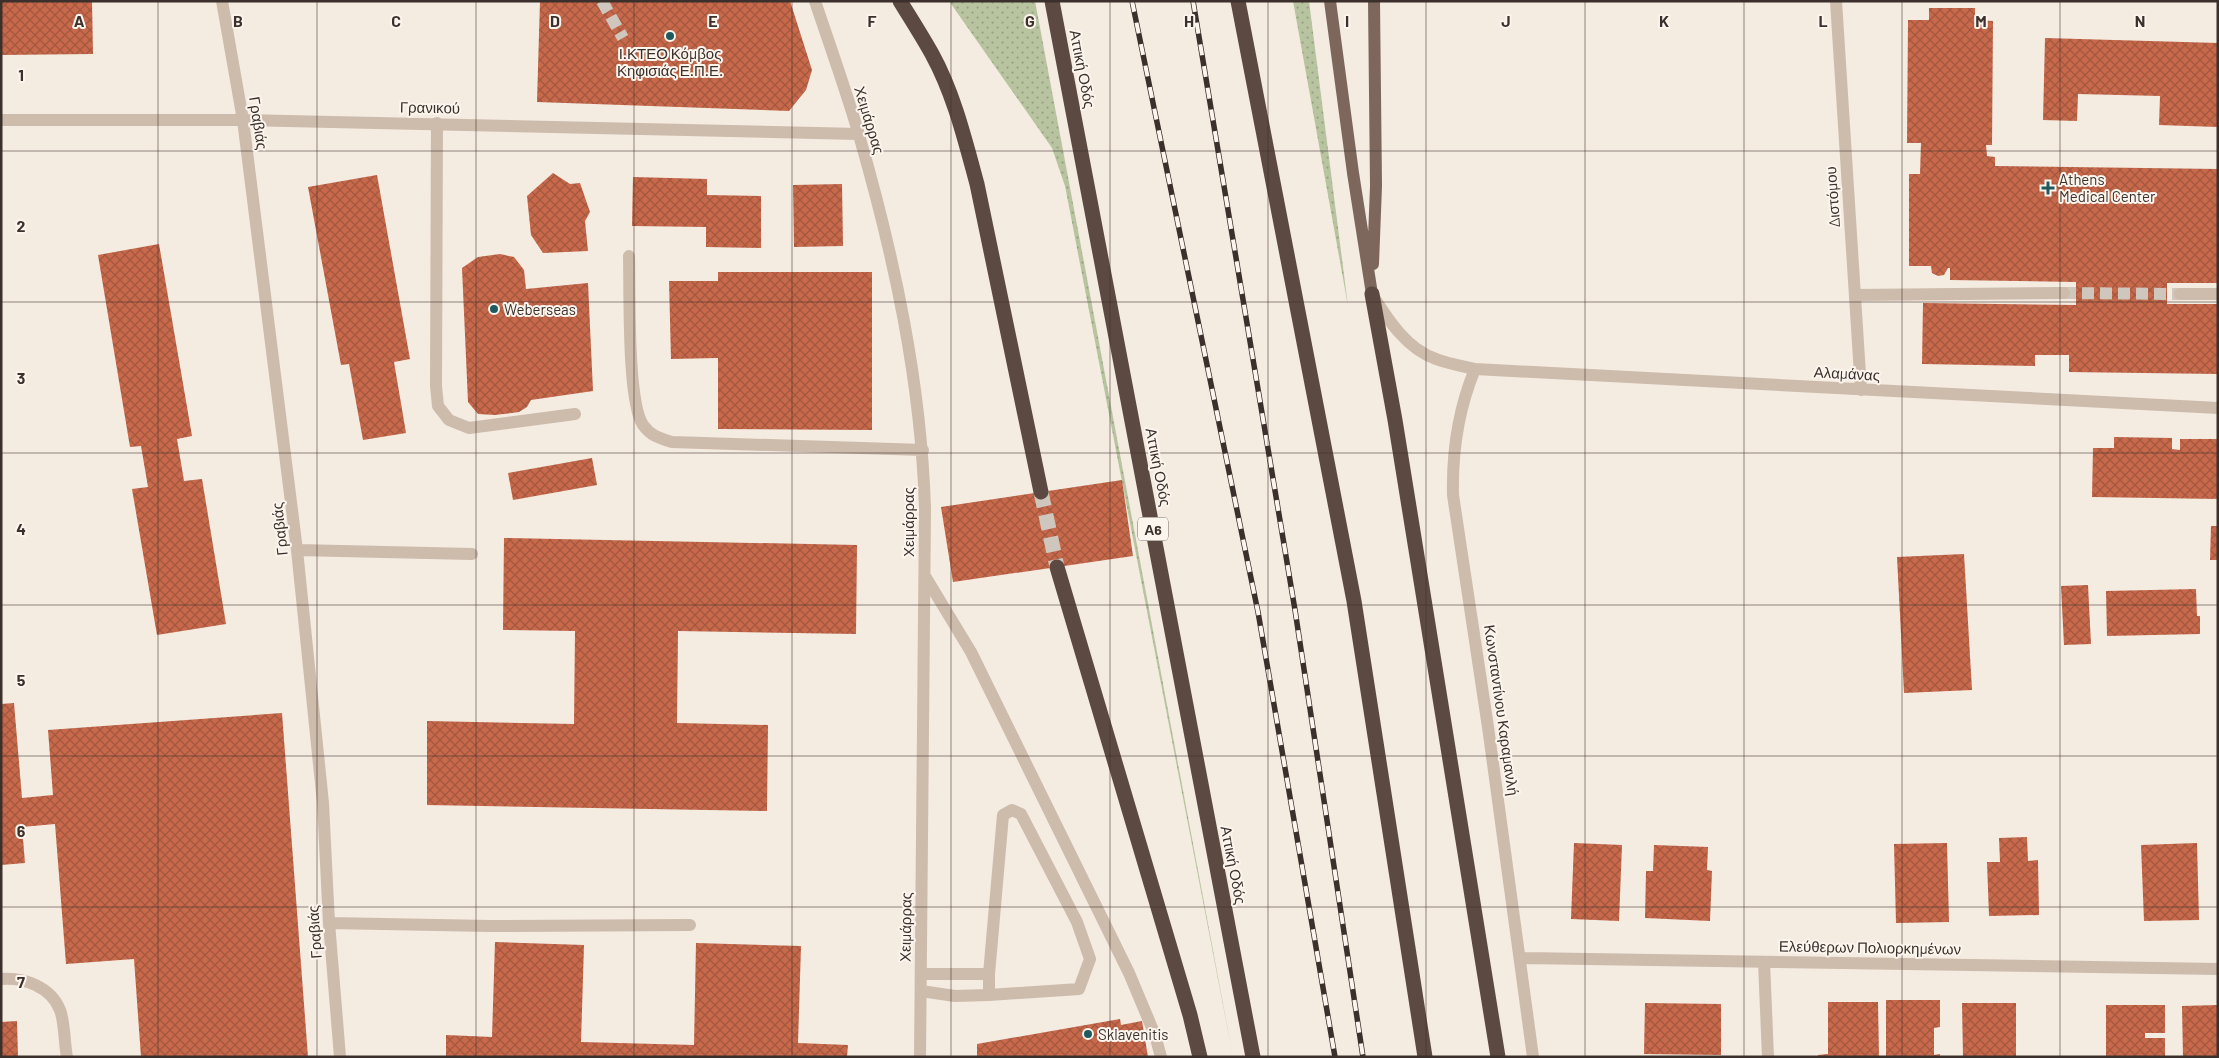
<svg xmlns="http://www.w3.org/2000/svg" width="2219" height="1058" viewBox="0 0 2219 1058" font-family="Barlow,sans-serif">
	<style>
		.grass { fill: url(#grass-dots) }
		.building { fill: url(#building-cross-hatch) }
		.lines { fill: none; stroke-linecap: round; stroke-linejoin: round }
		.minor-tunnel { stroke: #cfc6bd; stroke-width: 12; stroke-dasharray: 12 6; stroke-linecap: butt }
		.highway-tunnel { stroke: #cfc6bd; stroke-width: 15; stroke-dasharray: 15 8; stroke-linecap: butt }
		.minor { stroke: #cdbbac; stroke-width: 12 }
		.major { stroke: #7d675c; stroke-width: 12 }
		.highway { stroke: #5c4a42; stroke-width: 15 }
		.rail-casing { stroke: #3b302b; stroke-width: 5.5 }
		.rail { stroke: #fbf5ee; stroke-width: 4; stroke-dasharray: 11; stroke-linecap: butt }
		.grid { fill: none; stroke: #3b302b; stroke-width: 1; stroke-opacity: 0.55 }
		.poi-dot { fill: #1f5a5e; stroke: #fbf5ee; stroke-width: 2 }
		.labels { text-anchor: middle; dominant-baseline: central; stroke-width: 4; stroke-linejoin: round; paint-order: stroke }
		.shield { fill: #fbf5ee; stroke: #756b66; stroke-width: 1 }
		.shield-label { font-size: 14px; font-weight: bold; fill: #3b302b }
		.poi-label { font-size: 15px; fill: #3b302b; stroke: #fbf5ee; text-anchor: start }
		.street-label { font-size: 15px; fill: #3b302b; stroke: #fbf5ee }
		.grid-label { font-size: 16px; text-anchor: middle; font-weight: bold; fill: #3b302b; stroke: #fbf5ee; stroke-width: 4; stroke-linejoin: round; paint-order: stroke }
	</style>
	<defs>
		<pattern id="grass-dots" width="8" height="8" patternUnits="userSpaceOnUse" patternTransform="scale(1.25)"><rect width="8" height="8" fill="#b8c4a0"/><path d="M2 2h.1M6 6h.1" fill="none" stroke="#97a083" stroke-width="1.8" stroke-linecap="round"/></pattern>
		<pattern id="building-cross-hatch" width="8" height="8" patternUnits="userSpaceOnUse" patternTransform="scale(1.25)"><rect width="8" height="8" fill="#c8694b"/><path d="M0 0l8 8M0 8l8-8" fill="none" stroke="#a4573f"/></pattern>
	</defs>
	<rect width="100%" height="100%" fill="#f4ebe1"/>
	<path class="grass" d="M949 1H1035L1233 1057 1065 186 1052 148Z
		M1293 1H1309L1348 306Z"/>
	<path class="building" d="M1 1H92L93 54 1 55Z
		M540 1H790L812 70 806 90 789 111 537 102Z
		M1929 8H1975V20L1993 21 1992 145H1986L1987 156 1995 157V166L2218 169V283H2167V304H2218V374L2069 372V355H2035V366L1922 364 1923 303 2076 305V282L1950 280V268H1948L1944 275 1938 276 1932 273 1931 266H1909V174H1920L1921 143H1907L1908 20H1929Z
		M2045 38 2218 43V127L2159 125 2160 96 2078 94 2077 121 2043 120Z
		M553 173 570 184 580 183 590 212 585 221 588 251 543 253 531 235 527 196Z
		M377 175 410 359 394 362 406 433 363 440 349 364 341 365 308 187Z
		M633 177 707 179V195L761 196V248L706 247V227L632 226Z
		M842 184 843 246 794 247 793 185Z
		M159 244 192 436 177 439 184 481 202 479 226 624 157 635 132 489 148 487 141 446 130 447 98 255Z
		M500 254 514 257 524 270 526 289 588 283 593 391 531 400 527 407 519 412 495 415 478 414 468 402 462 268 478 257Z
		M718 272H872V430L718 429V358L671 359 669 281H718Z
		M2114 437 2172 438V449L2180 450V439H2218V499L2092 497 2093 448H2114Z
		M592 458 597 485 513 500 508 473Z
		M1122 480 1133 556 953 582 941 507Z
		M2211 526H2218V560H2210Z
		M504 538 857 545 856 634 678 631 677 723 768 725 767 811 427 805V721L574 724 575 631 503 630Z
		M1964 554 1972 690 1904 693 1897 557Z
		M2088 585 2091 644 2064 645 2061 586Z
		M2196 589 2197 616H2200V634L2107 636 2106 591Z
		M14 703 22 798 53 795 48 730 282 713 308 1057H141L134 959 66 964 55 824 22 827 25 863 1 865V704Z
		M2027 837 2028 861 2038 860 2039 915 1989 916 1987 862H2000L1999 838Z
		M1574 843 1622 845 1619 921 1571 919Z
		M1947 843 1949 922 1896 923 1894 844Z
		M2197 843 2199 920 2144 921 2141 845Z
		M1654 845 1708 847 1707 870 1712 871 1710 921 1645 918 1646 871H1653Z
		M495 942 584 945 581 1042 694 1045 696 943 801 946 798 1043 848 1045 847 1057H446V1035L492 1037Z
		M1886 1000H1940V1027L1934 1028V1055L1940 1054V1057H1886Z
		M1828 1002H1878L1879 1057H1818V1055L1828 1054Z
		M1645 1003 1721 1004V1055L1644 1054Z
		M1962 1003H2016V1057H1963Z
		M2106 1005H2165V1033H2145V1038H2165V1057H2106Z
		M2218 1005V1057H2183L2182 1006Z
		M1120 1019 1121 1025 1142 1021 1148 1057H977V1044Z
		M17 1021 18 1057H1V1022Z"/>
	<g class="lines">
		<path class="minor-tunnel" d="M602 1 623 38
			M2064 293 2180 294"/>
		<path class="highway-tunnel" d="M1041 492 1057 567"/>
		<path class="minor" d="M222 1 243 120 297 550 323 803 329 923 340 1057
			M815 1C830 46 846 90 859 135 894 256 921 381 925 508L920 1057
			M1836 1 1861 390
			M1 120H243L859 134
			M437 123 436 386 438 406 449 420 469 428 575 414
			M629 256C630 290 627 401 643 425 651 436 659 438 672 442L923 450
			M2180 294H2218
			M1855 295 2064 293
			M1373 296C1389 321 1407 349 1436 359 1449 364 1462 366 1475 369L2218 408
			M1475 369C1458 410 1452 452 1453 495L1488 727 1533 1057
			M297 550 472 554
			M925 576 971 652 1129 973 1155 1035 1161 1057
			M1012 810 1021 814 1077 922 1090 959 1079 989 989 995V974L1003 815Z
			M329 923 490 926 690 925
			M1521 958 2218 969
			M1764 962 1768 1057
			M921 974H989
			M1 979C24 977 51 987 60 1010 65 1023 64 1042 67 1057
			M921 991 955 996 989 995"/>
		<path class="major" d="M1330 1 1353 173 1372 294
			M1373 264 1376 186 1374 1"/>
		<path class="highway" d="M900 1C911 19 922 36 932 54 954 94 965 140 977 184L1041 492
			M1052 1 1253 1057
			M1238 1 1354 601 1425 1057
			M1372 294 1395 420 1498 1057
			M1057 567 1190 1015 1200 1057"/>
		<g class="rail-casing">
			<path id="rail" d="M1132 1 1258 612 1335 1057
				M1193 1 1295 610 1363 1057"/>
		</g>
		<use href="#rail" class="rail"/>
	</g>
	<path class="grid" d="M158 1V1057M317 1V1057M476 1V1057M634 1V1057M792 1V1057M951 1V1057M1110 1V1057M1268 1V1057M1426 1V1057M1585 1V1057M1744 1V1057M1902 1V1057M2060 1V1057M1 151H2218M1 302H2218M1 453H2218M1 605H2218M1 756H2218M1 907H2218"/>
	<g class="poi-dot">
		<circle cx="670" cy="36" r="5"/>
		<path d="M2045.5 180.5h5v5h5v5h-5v5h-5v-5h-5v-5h5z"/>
		<circle cx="494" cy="309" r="5"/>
		<circle cx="1088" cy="1034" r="5"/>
	</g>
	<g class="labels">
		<rect class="shield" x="1138" y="517.5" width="30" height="23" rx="4"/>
		<g class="shield-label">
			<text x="1153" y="529">Α6</text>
		</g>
		<g class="poi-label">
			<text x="670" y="53" text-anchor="middle">Ι.ΚΤΕΟ Κόμβος<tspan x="670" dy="17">Κηφισιάς Ε.Π.Ε.</tspan></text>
			<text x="2059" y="179">Athens<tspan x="2059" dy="17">Medical Center</tspan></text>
			<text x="504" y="309">Weberseas</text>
			<text x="1098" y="1034">Sklavenitis</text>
		</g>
		<g class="street-label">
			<text transform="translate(1083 69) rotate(79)">Αττική Οδός</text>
			<text transform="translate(430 107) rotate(1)">Γρανικού</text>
			<text transform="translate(870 120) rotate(73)">Χειμάρρας</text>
			<text transform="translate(259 123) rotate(81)">Γραβιάς</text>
			<text transform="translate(1832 197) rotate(-94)">Διστόμου</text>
			<text transform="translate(1847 373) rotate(3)">Αλαμάνας</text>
			<text transform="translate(1159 467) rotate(79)">Αττική Οδός</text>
			<text transform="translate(908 522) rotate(-90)">Χειμάρρας</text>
			<text transform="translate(279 529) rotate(-96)">Γραβιάς</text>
			<text transform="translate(1502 710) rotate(82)">Κωνσταντίνου Καραμανλή</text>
			<text transform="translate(1234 865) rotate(79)">Αττική Οδός</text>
			<text transform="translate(905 927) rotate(-89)">Χειμάρρας</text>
			<text transform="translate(314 932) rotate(-94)">Γραβιάς</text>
			<text transform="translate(1870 947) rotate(1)">Ελεύθερων Πολιορκημένων</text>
		</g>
	</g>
	<g class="grid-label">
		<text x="79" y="27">A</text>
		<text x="238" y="27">B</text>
		<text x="396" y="27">C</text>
		<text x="555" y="27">D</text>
		<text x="713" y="27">E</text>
		<text x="872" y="27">F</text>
		<text x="1030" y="27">G</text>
		<text x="1189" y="27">H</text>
		<text x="1347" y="27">I</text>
		<text x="1506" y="27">J</text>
		<text x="1664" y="27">K</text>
		<text x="1823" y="27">L</text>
		<text x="1981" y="27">M</text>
		<text x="2140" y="27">N</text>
		<text x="21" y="81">1</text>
		<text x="21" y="232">2</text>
		<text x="21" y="384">3</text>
		<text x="21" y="535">4</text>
		<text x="21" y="686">5</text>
		<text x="21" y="837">6</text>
		<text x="21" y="988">7</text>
	</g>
	<rect width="2219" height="1058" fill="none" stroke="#3b302b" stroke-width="5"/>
</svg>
